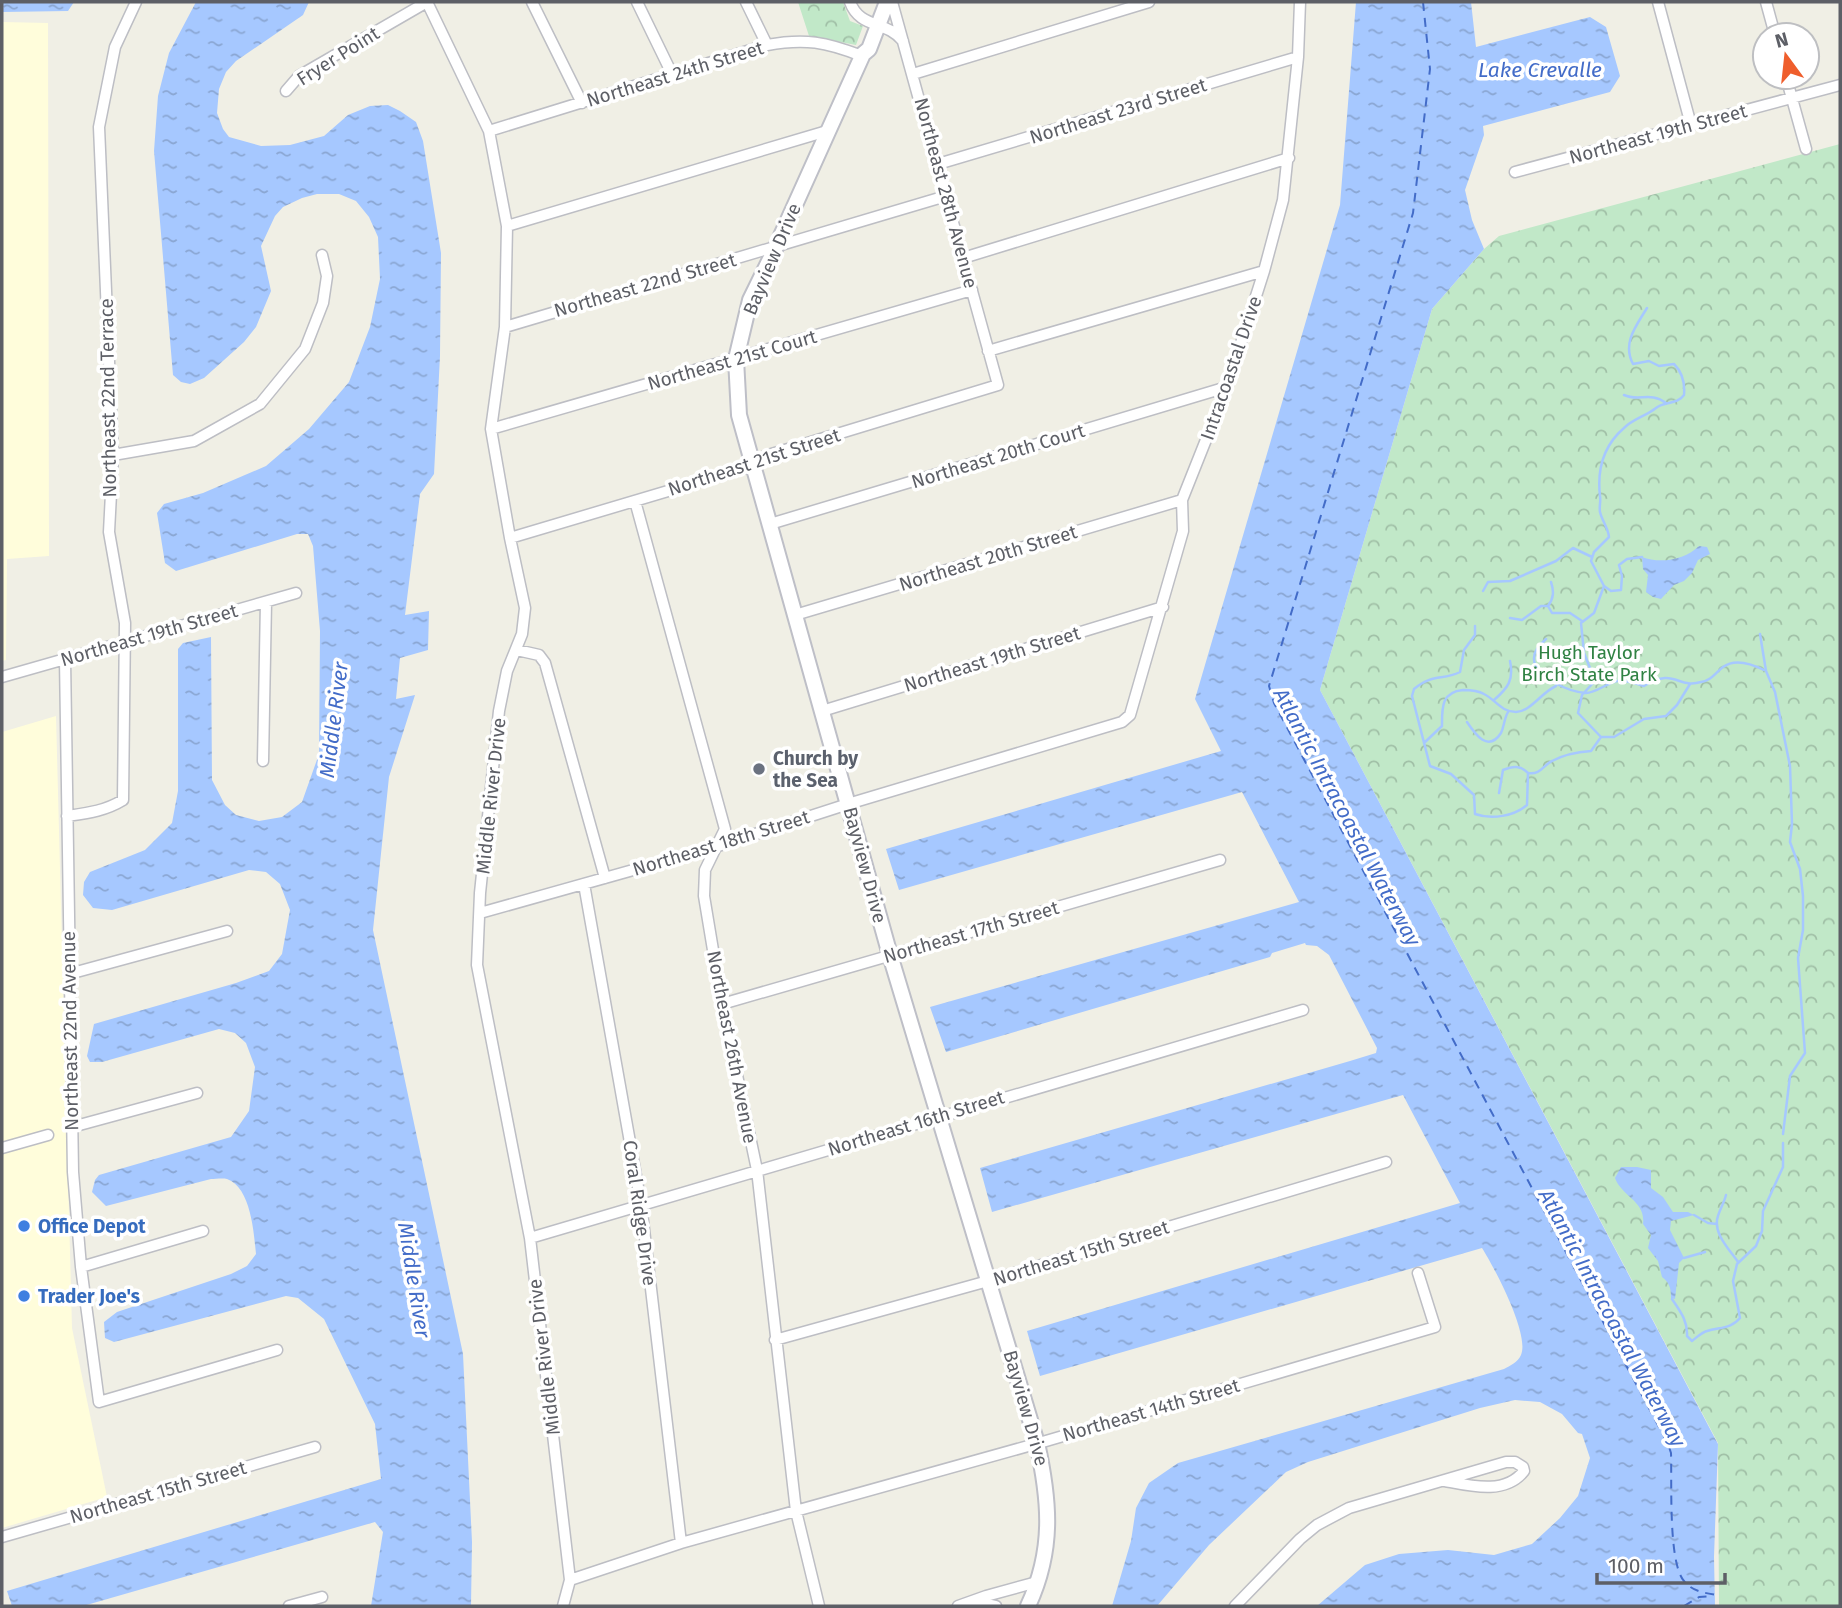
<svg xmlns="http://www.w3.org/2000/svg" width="1842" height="1608" viewBox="0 0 1842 1608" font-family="'Fira Sans',sans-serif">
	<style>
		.commercial { fill: #fffddb }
		.forest { fill: url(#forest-crowns) }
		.water { fill: url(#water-ripples) }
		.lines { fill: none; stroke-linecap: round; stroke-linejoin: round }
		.stream { stroke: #a6c8ff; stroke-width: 2.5 }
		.ferry { stroke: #436cc8; stroke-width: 2; stroke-dasharray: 9 7; stroke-linecap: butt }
		.street-casing { stroke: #bdbec4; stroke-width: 13 }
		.secondary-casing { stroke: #bebfc7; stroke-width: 18 }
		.street { stroke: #fff; stroke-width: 10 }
		.secondary { stroke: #fff; stroke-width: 14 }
		.worship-dot { fill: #6b7280; stroke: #fff; stroke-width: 2.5 }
		.shop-dot { fill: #3f7fe0; stroke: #fff; stroke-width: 2.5 }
		.labels { text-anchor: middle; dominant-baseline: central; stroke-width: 7; stroke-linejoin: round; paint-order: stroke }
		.street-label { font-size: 19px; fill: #5d5f66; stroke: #fff }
		.park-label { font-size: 19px; fill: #308243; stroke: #fff }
		.worship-label { font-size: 19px; font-weight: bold; fill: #5b616d; stroke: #fff; text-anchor: start }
		.shop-label { font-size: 19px; font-weight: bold; fill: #366cbe; stroke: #fff; text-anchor: start }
		.water-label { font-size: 21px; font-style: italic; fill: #436cc8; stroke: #fff }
	</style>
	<defs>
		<pattern id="forest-crowns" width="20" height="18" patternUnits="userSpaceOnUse" patternTransform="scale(1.75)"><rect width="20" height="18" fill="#c1e8c8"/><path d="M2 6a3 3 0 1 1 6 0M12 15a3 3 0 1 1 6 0" fill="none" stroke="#a0bfa6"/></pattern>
		<pattern id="water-ripples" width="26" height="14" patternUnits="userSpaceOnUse" patternTransform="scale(1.75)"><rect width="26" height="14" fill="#a6c8ff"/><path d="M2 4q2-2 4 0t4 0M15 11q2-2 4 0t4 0" fill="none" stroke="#8aa6d2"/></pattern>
	</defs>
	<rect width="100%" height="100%" fill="#f0efe5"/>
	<path class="commercial" d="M2 22 48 23 49 556 7 559 6 660 2 661Z
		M56 716 72 1328 107 1497 2 1528V732Z"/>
	<path class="forest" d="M798 2H843L850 21 863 26 856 45 809 36Z
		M1840 144V1606H1719L1718 1443 1320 690 1432 309 1484 249 1499 236Z"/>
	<path class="water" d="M2 2H74L68 11 2 12Z
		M196 2H309L303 15 236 61 226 72 219 89 217 113 223 129 229 137 261 146 290 145 324 136 348 115 370 106 388 105 400 111 416 122 423 141 441 253 440 356 434 474 420 494 405 615 429 611 428 650 400 658 396 699 415 695 389 777 373 930 463 1354 472 1542 471 1606H371L383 1532 375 1522 83 1606H12L7 1591 381 1479 375 1424 324 1319 298 1298 286 1296 114 1342 105 1338 104 1322 117 1312 231 1274 247 1266 256 1254C254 1234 251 1187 227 1179 223 1178 215 1179 211 1179L106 1206 92 1192 95 1180 99 1175 231 1137 249 1111 255 1067 246 1043 235 1033 219 1029 102 1062H90L87 1056 94 1024 236 983 269 971 282 954 290 910 280 884 266 872 249 870 112 910 93 908 83 895 84 882 90 872 145 850 172 823 178 791V649L183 643 211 637 212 780 225 805 236 815 259 821 282 817 302 802 319 754 320 631 313 546 308 534H297L176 571 165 563 157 513 164 504 203 493 266 466 309 429 349 382 370 327 380 279 378 237 369 217 356 201 339 194H317L302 198 283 207 275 216 261 246 271 291 256 327 244 342 204 378 190 384 181 382 173 375 154 151 158 96 169 53Z
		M1356 2H1471L1476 47 1590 17 1606 27 1620 76 1610 92 1483 126 1484 135 1465 190 1472 220 1484 249 1432 309 1320 690 1718 1444 1714 1557 1715 1606H1317L1365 1565 1399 1554 1448 1550 1494 1555 1532 1544 1560 1518 1578 1496 1590 1458 1582 1434 1578 1433 1562 1414 1540 1402 1515 1400 1480 1408 1308 1462 1286 1472 1209 1545 1157 1606H1112L1131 1541 1136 1508 1149 1483 1178 1463 1504 1369C1510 1366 1518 1362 1521 1355 1530 1334 1494 1267 1482 1248L1040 1376 1027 1331 1460 1203 1403 1095 992 1212 980 1168 1350 1061 1376 1053 1377 1048 1329 955 1317 946 1306 945 1305 943 1272 953 1270 957 946 1052 930 1007 1299 902 1242 792 899 890 886 849 1221 751 1195 699 1340 205Z
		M1699 546 1707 547 1710 554 1698 560 1692 573 1684 581 1674 585 1661 599 1653 597 1646 592 1648 575 1643 569 1642 557C1660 564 1685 560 1699 546Z
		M1621 1167H1637L1651 1170V1188L1663 1197 1673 1212H1688L1694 1215 1671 1221 1670 1230 1684 1258 1679 1263 1675 1299 1671 1298C1671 1289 1670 1283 1662 1277L1658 1261 1648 1248 1651 1235 1643 1224C1646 1201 1622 1197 1615 1178Z"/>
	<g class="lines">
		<path class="stream" d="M1647 308C1636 326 1622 343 1633 364L1649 361 1659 366 1674 364C1682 372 1685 384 1684 395 1677 405 1665 401 1656 408 1646 416 1633 419 1624 428 1603 446 1597 470 1600 496 1601 501 1599 507 1600 512 1602 521 1608 527 1609 537L1594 552 1591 561 1604 586 1594 613 1581 623 1584 653 1592 673 1593 683 1582 695 1578 713 1601 737H1614L1644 719 1666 716 1677 705 1690 684
			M1624 395C1639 402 1650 391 1666 403
			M1551 582C1554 591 1554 598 1548 606L1552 613H1570L1582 621
			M1604 586 1611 591 1621 590 1622 576 1619 565 1627 559 1642 557
			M1483 591 1488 582 1510 581 1556 561 1573 548 1592 557
			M1510 618 1522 620 1541 606H1548
			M1475 626V635L1464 650 1460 672C1442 681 1433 673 1414 689L1412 696 1430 766 1451 774 1474 795 1475 814C1492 820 1514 816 1527 805L1528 773C1541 775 1543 765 1552 761 1565 754 1577 752 1591 751L1601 737
			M1760 634 1766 671 1775 692 1790 766 1792 824 1790 842 1800 869 1803 896V930L1798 958 1805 1053 1790 1076 1783 1134
			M1546 639C1541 644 1534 650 1534 658 1533 677 1570 692 1586 693 1596 693 1607 683 1617 681 1627 679 1635 684 1644 686 1675 667 1677 689 1701 682 1712 680 1715 673 1723 667 1735 658 1752 664 1764 670
			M1494 700C1508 688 1514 680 1510 661
			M1467 722C1475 734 1488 753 1501 733 1504 727 1504 719 1508 712
			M1424 743 1442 726C1442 708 1441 692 1463 690 1470 690 1477 690 1484 694 1496 700 1501 712 1516 712 1530 712 1542 692 1556 686
			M1499 793 1503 770C1513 766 1520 765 1528 773
			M1726 1195C1724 1203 1720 1209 1718 1216 1712 1233 1730 1250 1738 1262
			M1694 1215 1708 1223 1717 1224
			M1684 1258 1705 1252
			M1672 1299C1680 1311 1688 1321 1687 1336L1692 1341C1696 1338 1702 1332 1707 1331 1719 1327 1731 1329 1740 1318L1733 1281 1737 1264 1756 1246 1762 1231 1763 1211 1783 1167V1143"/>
		<path class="ferry" d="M1423 2 1430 69 1413 213 1269 686 1274 703 1668 1444 1671 1453C1672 1481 1668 1563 1684 1581 1693 1592 1705 1593 1718 1595
			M1684 1606 1699 1597 1713 1596"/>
		<g class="street-casing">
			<path id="street" d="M427 2 489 131 507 226 505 327 491 429 510 538 525 608 522 634 507 671 499 711 480 893 477 965 530 1238 570 1580 563 1606
				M532 2 582 103
				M637 2 673 76
				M746 2 767 45
				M850 2C860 29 886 20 903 41
				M1658 2 1691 125
				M1766 2 1775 35
				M913 74 1149 2
				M1786 77 1806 149
				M286 91 299 76 427 2
				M489 131 767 45C805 38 826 42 862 56
				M938 164 1298 57
				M1515 172 1840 85
				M507 226 827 131
				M963 258 1289 158
				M505 327 946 196
				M988 351 1264 271
				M491 429 972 290
				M113 455 194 441 260 404 305 349 323 303 327 276 322 255
				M635 501 725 829 705 870 704 896 722 1004 757 1170 796 1511 819 1606
				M770 524 1227 387
				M510 538 752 466 765 456 998 385 892 2
				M795 615 1182 500
				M517 650 539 655 545 663 605 878
				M65 659 73 1172 81 1267 99 1402 277 1350
				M2 677 296 593
				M822 711 1163 607
				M263 761 266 602
				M67 816C88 813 105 811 123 800L125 623 109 532 113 455 99 127 115 47 136 2
				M584 884 641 1204 681 1543
				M480 913 715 847 848 804 1122 722 1130 715 1183 531 1182 500 1227 387 1264 271 1283 200 1298 57 1300 2
				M69 974 227 931
				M722 1004 1220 860
				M72 1127 197 1093
				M2 1148 48 1135
				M530 1238 1303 1010
				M81 1267 203 1231
				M775 1340 988 1281 1386 1162
				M2 1537 315 1447
				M570 1580 681 1543 1046 1441 1435 1327 1418 1273
				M975 1601 996 1606
				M289 1606 322 1597
				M958 1606 986 1596 1037 1582
				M1235 1606 1300 1539 1317 1525 1349 1508 1506 1462H1515L1523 1467 1524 1471C1505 1495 1471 1486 1445 1481"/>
		</g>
		<g class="secondary-casing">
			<path id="secondary" d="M887 2 869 49 863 54 776 247 750 300 736 359 739 415 890 955 1037 1443C1050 1502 1054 1550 1028 1606"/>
		</g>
		<use href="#street" class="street"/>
		<use href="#secondary" class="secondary"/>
	</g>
	<circle class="worship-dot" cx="759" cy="769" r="7"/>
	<g class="shop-dot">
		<circle cx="24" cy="1226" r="7"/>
		<circle cx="24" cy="1296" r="7"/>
	</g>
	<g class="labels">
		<g class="street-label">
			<text transform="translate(338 56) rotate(-32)">Fryer Point</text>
			<text transform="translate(675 74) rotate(-17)">Northeast 24th Street</text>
			<text transform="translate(1118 111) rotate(-17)">Northeast 23rd Street</text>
			<text transform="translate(1658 134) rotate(-15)">Northeast 19th Street</text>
			<text transform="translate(946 193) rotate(75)">Northeast 28th Avenue</text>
			<text transform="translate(772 259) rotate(-67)">Bayview Drive</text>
			<text transform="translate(645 285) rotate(-16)">Northeast 22nd Street</text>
			<text transform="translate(732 360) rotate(-16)">Northeast 21st Court</text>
			<text transform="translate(1231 368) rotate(-71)">Intracoastal Drive</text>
			<text transform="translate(108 398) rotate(-91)">Northeast 22nd Terrace</text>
			<text transform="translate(998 456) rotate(-17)">Northeast 20th Court</text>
			<text transform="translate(754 462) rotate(-18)">Northeast 21st Street</text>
			<text transform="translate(988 558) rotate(-17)">Northeast 20th Street</text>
			<text transform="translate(149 635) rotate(-16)">Northeast 19th Street</text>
			<text transform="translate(992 659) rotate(-17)">Northeast 19th Street</text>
			<text transform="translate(491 796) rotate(-84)">Middle River Drive</text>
			<text transform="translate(721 843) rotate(-17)">Northeast 18th Street</text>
			<text transform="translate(865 865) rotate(75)">Bayview Drive</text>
			<text transform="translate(971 932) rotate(-16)">Northeast 17th Street</text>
			<text transform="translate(70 1031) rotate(-91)">Northeast 22nd Avenue</text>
			<text transform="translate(732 1047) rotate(79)">Northeast 26th Avenue</text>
			<text transform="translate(916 1123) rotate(-17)">Northeast 16th Street</text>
			<text transform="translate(640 1213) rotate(82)">Coral Ridge Drive</text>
			<text transform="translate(1081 1253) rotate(-17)">Northeast 15th Street</text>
			<text transform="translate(544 1357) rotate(-97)">Middle River Drive</text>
			<text transform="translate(1026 1408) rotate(74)">Bayview Drive</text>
			<text transform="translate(1151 1410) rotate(-16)">Northeast 14th Street</text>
			<text transform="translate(158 1492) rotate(-16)">Northeast 15th Street</text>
		</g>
		<g class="park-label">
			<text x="1589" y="652">Hugh Taylor<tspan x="1589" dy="22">Birch State Park</tspan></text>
		</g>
		<g class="worship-label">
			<text x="773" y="758">Church by<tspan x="773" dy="22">the Sea</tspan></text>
		</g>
		<g class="shop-label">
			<text x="38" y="1226">Office Depot</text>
			<text x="38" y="1296">Trader Joe's</text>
		</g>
		<g class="water-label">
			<text x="1540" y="70">Lake Crevalle</text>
			<text transform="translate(334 720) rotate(-83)">Middle River</text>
			<text transform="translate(1347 817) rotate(62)">Atlantic Intracoastal Waterway</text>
			<text transform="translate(414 1280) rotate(81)">Middle River</text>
			<text transform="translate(1612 1318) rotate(62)">Atlantic Intracoastal Waterway</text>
		</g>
	</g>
	<rect width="1842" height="1608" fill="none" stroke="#5d5f66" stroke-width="7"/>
	<g transform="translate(1786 56) rotate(345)"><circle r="33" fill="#ffffff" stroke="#bebfc2" stroke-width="2"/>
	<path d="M0-5L12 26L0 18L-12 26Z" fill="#ef5e2c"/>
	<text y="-10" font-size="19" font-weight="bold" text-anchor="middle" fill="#5d5f66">N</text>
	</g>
	<path d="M1597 1573v10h128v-10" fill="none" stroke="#5d5f66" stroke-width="3.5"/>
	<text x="1608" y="1573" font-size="21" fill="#5d5f66" stroke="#ffffff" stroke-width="5" paint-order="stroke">100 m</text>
</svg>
